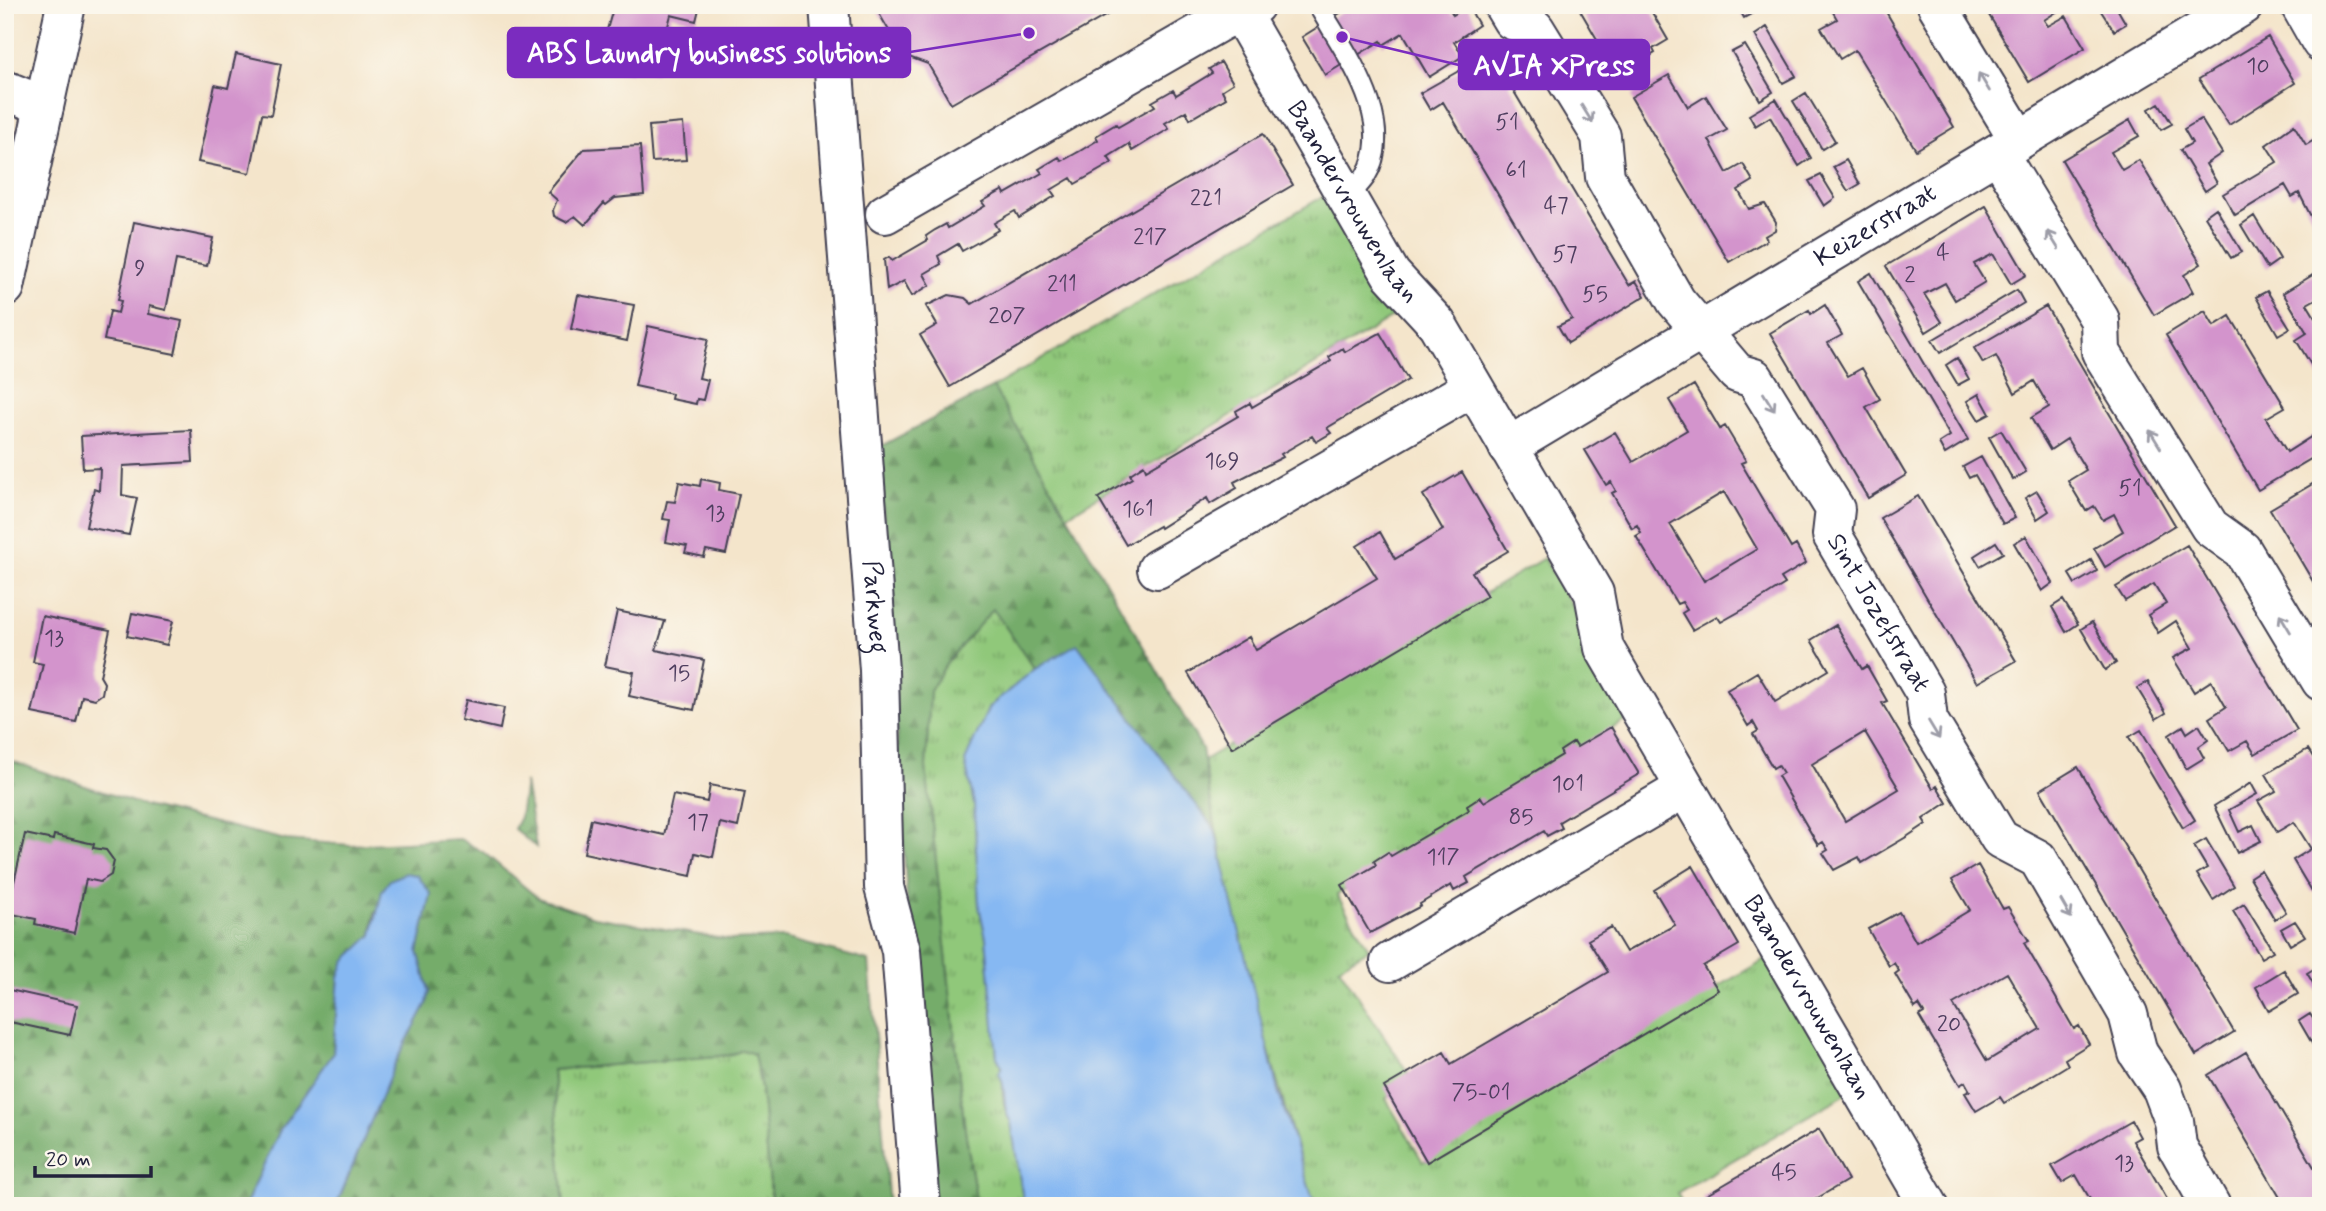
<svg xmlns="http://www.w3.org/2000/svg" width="2326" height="1211" viewBox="0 0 2326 1211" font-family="Mynerve,sans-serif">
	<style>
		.grass { fill: url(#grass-tufts); stroke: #59755a; stroke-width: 2 }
		.forest { fill: url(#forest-firs); stroke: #4b6752; stroke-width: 2 }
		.water { fill: #86b8f2; stroke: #546d96; stroke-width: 2 }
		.building { fill: #d394cc; fill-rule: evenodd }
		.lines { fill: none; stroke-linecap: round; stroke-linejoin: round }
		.lane-casing { stroke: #423f51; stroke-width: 23 }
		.street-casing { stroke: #423f51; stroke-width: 42 }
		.lane { stroke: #fff; stroke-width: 19 }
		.street { stroke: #fff; stroke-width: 38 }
		.oneway { stroke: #9c9ca7 }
		.labels { text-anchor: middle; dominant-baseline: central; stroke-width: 5; stroke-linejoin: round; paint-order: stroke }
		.number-label { font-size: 23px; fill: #4e3e5f }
		.street-label { font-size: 26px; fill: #22223b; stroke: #fbf7ec }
		.leader { fill: none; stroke: #7b2cbf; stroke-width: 2.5 }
		.callout-dot { fill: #7b2cbf; stroke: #fbf7ec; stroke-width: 2.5 }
		.callout { fill: #7b2cbf; stroke: #7b2cbf; stroke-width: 2.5 }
		.callout-label { font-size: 28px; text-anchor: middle; font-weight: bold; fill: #fff }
	</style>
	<defs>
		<pattern id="grass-tufts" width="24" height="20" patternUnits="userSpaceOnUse" patternTransform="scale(1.75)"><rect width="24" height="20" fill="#90c87a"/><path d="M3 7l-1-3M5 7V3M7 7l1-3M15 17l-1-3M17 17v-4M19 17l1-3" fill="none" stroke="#75a265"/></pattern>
		<pattern id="forest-firs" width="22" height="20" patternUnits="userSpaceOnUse" patternTransform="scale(1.75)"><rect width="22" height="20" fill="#74ac6a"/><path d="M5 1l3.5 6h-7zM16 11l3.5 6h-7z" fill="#5f8c58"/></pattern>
	</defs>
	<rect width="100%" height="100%" fill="#fbf7ec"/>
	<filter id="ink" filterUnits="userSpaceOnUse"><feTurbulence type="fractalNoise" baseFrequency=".0143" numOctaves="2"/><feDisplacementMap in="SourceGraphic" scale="14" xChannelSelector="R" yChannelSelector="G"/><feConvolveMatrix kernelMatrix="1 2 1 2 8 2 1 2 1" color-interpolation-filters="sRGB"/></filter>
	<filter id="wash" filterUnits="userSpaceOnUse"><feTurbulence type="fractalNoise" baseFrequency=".00686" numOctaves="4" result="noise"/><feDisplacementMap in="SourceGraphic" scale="28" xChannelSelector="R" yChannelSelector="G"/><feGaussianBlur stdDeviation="1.57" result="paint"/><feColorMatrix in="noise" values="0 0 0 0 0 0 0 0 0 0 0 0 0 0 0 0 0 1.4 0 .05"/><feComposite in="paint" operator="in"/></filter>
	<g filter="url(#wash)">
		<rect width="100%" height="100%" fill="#f4e5cb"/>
		<path class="grass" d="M1329 193 1399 313 1066 516 993 387Z
			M1544 558 1636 714 1337 895 1369 949 1339 967 1410 1076 1386 1099 1423 1162 1777 952 1858 1087 1677 1193 1684 1206H1315C1269 1061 1228 911 1204 760Z
			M993 608 1035 669 989 707 965 761 974 804 979 906 986 938 997 1057C1008 1076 997 1104 1011 1122L1024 1206H977L964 1122 926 767 930 691 948 661Z
			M743 1050 754 1054 761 1089 772 1206H564L553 1070 730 1055Z"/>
		<path class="forest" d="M993 387 1202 748 1215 830 1077 645 1035 669 993 609 948 661 930 691 926 767 964 1122 977 1206H926L879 447Z
			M5 759 145 806 286 840 350 845 460 839 483 852 538 898 594 917 730 940 784 938 869 961 889 1206H772L761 1089 754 1054 743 1050 730 1055 553 1070 564 1206H336L395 1063 427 1003 429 991 418 952 431 894 375 912 372 935 345 962 339 977 333 1054 281 1128 245 1206H5Z
			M525 782 536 847 514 829 520 817Z"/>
		<path class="water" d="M1077 644 1215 830 1278 1091 1315 1206H1024L1011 1122C1001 1108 1008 1088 999 1073L1002 1066 997 1057 986 938 979 906 974 804 965 761 989 707 1035 669Z
			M405 873 417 875 431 894 418 952 429 991 427 1003 395 1063 336 1206H245L281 1128 333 1054 339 977 345 961 372 935 382 891 390 880Z"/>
		<g id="blocks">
			<path class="building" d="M614 5H700L696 21 671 15 655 74 632 67 630 73 597 65Z
				M874 5H1118L1119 8 951 104 928 64 895 52 898 46Z
				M1353 5H1448L1453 15 1468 6 1479 25 1454 42 1463 56 1429 77 1403 33 1383 45 1381 41 1325 75 1302 37Z
				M1577 5H1652L1650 9 1668 40 1653 49 1655 53 1618 75Z
				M1737 5H1753L1757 11 1744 18Z
				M1829 5H1882L1954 127 1916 150 1855 50 1840 59 1821 28 1837 19Z
				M1983 5H2055L2058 11 2044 20 2048 26 2066 16 2085 48 2029 82Z
				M2104 5H2115L2126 24 2114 31 2099 8Z
				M1767 27 1796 76 1783 83 1755 35Z
				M2268 37 2295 83 2229 125 2199 79Z
				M1745 45 1773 92 1760 100 1732 52Z
				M1499 48 1508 63 1500 68 1516 95 1629 285 1636 281 1645 296 1568 343 1558 326 1572 319 1556 292 1443 102 1430 110 1420 93Z
				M236 54 281 64 271 115 262 114 250 173 198 162 215 85 228 88Z
				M1221 62 1233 83 1222 90 1226 98 1190 119 1186 111 1165 123 1169 129 1150 140 1132 151 1129 144 1108 157 1112 163 1075 184 1071 178 1051 190 1055 196 1019 218 1015 211 994 223 998 230 980 241 962 251 958 244 938 256 941 264 924 274 930 285 912 296 904 281 887 290 884 260 889 257 892 261 928 240 926 236 935 230 946 224 948 228 985 206 982 202 992 196 1003 190 1005 194 1042 173 1039 169 1059 157 1062 161 1080 151 1098 140 1096 136 1116 124 1118 127 1155 106 1152 102 1173 90 1176 95 1212 73 1209 69Z
				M1669 75 1688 107 1706 96 1727 130 1709 140 1727 173 1743 164 1753 181 1738 190 1749 209 1765 204 1776 222 1775 230 1765 236 1767 240 1729 262 1631 97Z
				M1806 93 1835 141 1822 149 1793 101Z
				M1776 99 1811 158 1799 166 1770 117 1755 126 1749 115Z
				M2159 103 2172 124 2161 130 2149 109Z
				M2201 119 2222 153 2206 164 2217 183 2205 191 2180 150 2192 143 2184 129Z
				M2130 120 2139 136 2111 152 2122 170 2139 160 2201 264 2184 275 2193 292 2154 315 2062 160Z
				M683 123 686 160 652 162 649 126Z
				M2294 125 2306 145 2321 136V236L2299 193 2292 197 2285 185 2235 215 2223 194 2277 162 2266 145Z
				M1263 134 1293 185 950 387 920 335 937 325 926 306 949 295 965 298 972 304Z
				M640 146 644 195 615 198 606 205 604 203 585 225 575 216 566 222 554 216 553 210 557 200 548 192 584 149Z
				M1846 160 1860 184 1848 191 1833 167Z
				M1821 175 1835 198 1824 206 1809 181Z
				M1986 206 2026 275 2011 284 1993 254 1974 264 1985 282 1955 300 1945 283 1924 294 1942 322 1926 332 1886 266Z
				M2216 208 2242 252 2231 258 2205 216Z
				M2254 216 2280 259 2267 268 2241 225Z
				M134 222 213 238 207 266 176 260 166 310 149 306 148 314 182 321 175 354 104 340 110 311 118 313 121 301 118 300Z
				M2321 270V296L2307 304 2321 327V381L2296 340 2307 333 2283 293Z
				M1871 273 1968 440 1945 454 1939 443 1950 436 1858 281Z
				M2017 290 2024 303 1940 353 1932 340Z
				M2267 291 2290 328 2278 335 2256 297Z
				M578 295 634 305 627 341 571 329Z
				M1825 305 1842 335 1828 343 1848 376 1862 368 1880 399 1866 407 1906 475 1868 498 1770 333 1809 310 1811 314Z
				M2046 306 2175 525 2105 567 2094 548 2123 531 2114 514 2103 520 2094 506 2086 511 2068 481 2086 470 2067 439 2050 450 2031 418 2049 407 2034 381 2015 393 1996 356 1983 363 1974 348Z
				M2205 311 2214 326 2230 316 2285 407 2266 418 2287 452 2314 435 2321 446V453L2258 490 2166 335Z
				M648 326 708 339 699 378 708 380 703 400 697 399 696 404 671 399 672 394 635 386Z
				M1380 333 1408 380 1327 428 1331 433 1316 442 1312 436 1281 454 1283 457 1234 482 1237 488 1210 504 1207 498 1160 528 1159 526 1126 545 1098 498 1132 478 1130 474 1144 465 1146 470 1238 416 1236 411 1250 403 1252 407 1331 361 1329 357 1343 348 1345 352Z
				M1957 358 1969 379 1958 385 1946 365Z
				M1694 385 1720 429 1725 426 1746 461 1741 463 1791 548 1796 545 1806 563 1781 578 1785 584 1753 604 1721 622 1717 616 1692 630 1682 613 1687 610 1682 602 1677 604 1636 536 1641 533 1637 525 1632 528 1612 493 1616 491 1611 482 1606 485 1585 450 1615 432 1633 462 1687 430 1669 400ZM1724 492 1757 549 1704 581 1670 524Z
				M1979 394 1990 414 1979 420 1967 401Z
				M191 430 193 462 123 466 122 495 137 498 129 535 86 527 94 489 99 491 100 468 83 469 81 436Z
				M2001 430 2026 472 2013 480 1989 437Z
				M1981 457 2015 518 2003 524 1975 475 1969 478 1963 467Z
				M1462 472 1508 551 1472 572 1487 596 1232 748 1188 673 1249 637 1256 650 1377 578 1357 546 1380 532 1395 559 1443 530 1423 495Z
				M701 479 720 483 719 490 739 494 726 554 706 550 704 557 685 553 687 546 666 542 670 520 663 519 667 501 675 502 679 482 700 486Z
				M2321 479 2318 503 2321 595 2270 509Z
				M2037 491 2049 511 2037 519 2025 498Z
				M1918 496 2016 661 1977 683 1880 518Z
				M2026 536 2053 583 2042 591 2014 543Z
				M1996 542 2003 553 1980 566 1974 556Z
				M2187 545 2297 730 2255 754 2247 741 2229 751 2209 718 2226 707 2211 681 2194 692 2173 658 2192 648 2176 621 2158 633 2148 615 2166 604 2154 584 2125 601 2116 587Z
				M2091 560 2097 571 2075 584 2069 574Z
				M2063 600 2078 624 2066 632 2052 607Z
				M617 611 665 621 656 650 704 660 694 710 629 696 634 672 605 666Z
				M132 613 173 621 167 645 127 636Z
				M42 616 110 630 100 676 104 683 102 694 95 699 82 696 76 722 32 713 43 664 33 662Z
				M2092 622 2116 663 2105 670 2081 629Z
				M1836 625 1862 669 1867 666 1887 701 1882 703 1933 789 1937 786 1947 803 1923 819 1926 824 1908 836 1862 863 1859 857 1834 870 1823 853 1828 850 1823 842 1818 845 1778 776 1783 773 1778 765 1773 768 1753 734 1758 731 1753 722 1748 726 1727 690 1757 672 1775 702 1829 670 1811 640ZM1865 732 1899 789 1845 821 1812 764Z
				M2148 682 2166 713 2156 719 2137 688Z
				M466 700 504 708 500 729 461 720Z
				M2199 725 2208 740 2198 747 2204 758 2186 769 2169 735 2183 726 2187 733Z
				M1611 727 1639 774 1559 822 1562 828 1547 836 1544 831 1466 877 1469 883 1454 891 1451 885 1420 904 1421 906 1370 933 1342 885 1376 865 1374 861 1388 852 1391 856 1469 810 1467 806 1481 797 1484 802 1562 755 1560 751 1574 742 1577 747Z
				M2141 730 2195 820 2183 828 2129 737Z
				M2308 749 2321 770V898L2316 890 2312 892 2293 860 2311 849 2294 822 2277 832 2258 801 2276 791 2266 774Z
				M2078 767 2234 1032 2196 1055 2040 790Z
				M2251 783 2257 794 2229 810 2239 832 2253 825 2261 841 2237 853 2214 806Z
				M710 785 745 792 738 827 720 823 713 857 695 853 691 876 584 853 591 819 664 835 673 795 707 802Z
				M25 834 53 840 54 835 94 844 93 848 106 850 114 861 111 875 100 882 86 879 74 933 35 924 36 919 7 913Z
				M2206 839 2234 886 2213 900 2197 874 2207 868 2194 846Z
				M1978 865 2003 909 2008 907 2029 941 2024 943 2074 1029 2079 1026 2089 1044 2065 1059 2068 1065 2050 1076 2004 1103 2000 1097 1976 1111 1965 1093 1970 1091 1965 1082 1960 1085 1919 1016 1924 1013 1919 1005 1915 1008 1895 974 1899 971 1894 963 1889 966 1868 929 1899 912 1916 942 1970 910 1952 880ZM2007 973 2040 1029 1987 1061 1953 1004Z
				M1693 866 1739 945 1703 966 1718 990 1427 1162 1384 1087 1444 1052 1451 1064 1608 972 1588 940 1611 927 1626 952 1675 925 1654 890Z
				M2261 870 2286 912 2275 920 2250 877Z
				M2244 904 2273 951 2261 958 2233 911Z
				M2295 921 2305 936 2290 945 2281 929Z
				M2317 967 2321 973 2319 993 2307 973Z
				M2284 970 2298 994 2269 1011 2256 987Z
				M5 989 77 1005 70 1035 10 1022 5 1037Z
				M2310 1014 2321 1031V1040L2313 1045 2299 1021Z
				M2246 1052 2321 1179V1206H2285L2208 1075Z
				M2131 1121 2140 1137 2133 1141 2171 1206H2094L2076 1175 2062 1183 2052 1166Z
				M1819 1129 1848 1180 1804 1206H1708L1703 1197Z"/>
		</g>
	</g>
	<g filter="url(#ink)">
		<use href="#blocks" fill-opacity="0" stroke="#423f51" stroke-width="2"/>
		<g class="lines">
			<g class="lane-casing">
				<path id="lane" d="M1318 5C1344 52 1399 122 1365 177 1360 184 1353 191 1347 198"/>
			</g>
			<g class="street-casing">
				<g id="street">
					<path id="s1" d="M829 5 879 670 884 887 901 951 921 1206"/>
					<path id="s2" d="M1236 5 1391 274 1437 324 1594 593 1604 648 1929 1206"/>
					<path id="s3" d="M1503 5 1512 20 1535 29 1601 136 1605 177 1676 301 1737 373 1754 378 1835 509 1832 535 1925 693 1928 720 2000 839 2038 859 2128 1014 2138 1053 2162 1089 2174 1121 2177 1146 2211 1206"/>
					<path d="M1937 5 2019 140"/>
					<path d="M2300 5 2321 42"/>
					<path d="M5 90 44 106"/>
					<path d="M1998 153 2100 320 2101 352 2210 527 2242 550 2321 681"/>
					<path d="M885 214 1221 21 1255 5"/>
					<path d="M5 287 66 5"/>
					<path id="s4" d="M1508 447 2244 5"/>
					<path d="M1157 569 1473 387"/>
					<path d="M1390 962 1685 788"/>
				</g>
			</g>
			<use href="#lane" class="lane"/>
			<use href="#street" class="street"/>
		</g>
		<defs><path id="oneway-shaft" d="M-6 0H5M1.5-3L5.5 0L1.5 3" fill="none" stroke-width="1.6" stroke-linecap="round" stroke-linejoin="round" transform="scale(1.75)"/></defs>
		<g class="oneway">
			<use href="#oneway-shaft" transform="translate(1984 82) rotate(-121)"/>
			<use href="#oneway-shaft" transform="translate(1587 114) rotate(58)"/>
			<use href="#oneway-shaft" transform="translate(2053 240) rotate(-122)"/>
			<use href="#oneway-shaft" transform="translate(1769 402) rotate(58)"/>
			<use href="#oneway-shaft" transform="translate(2155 439) rotate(-122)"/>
			<use href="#oneway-shaft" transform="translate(2285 623) rotate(-121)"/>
			<use href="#oneway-shaft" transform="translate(1934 730) rotate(59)"/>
			<use href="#oneway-shaft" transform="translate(2066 909) rotate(60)"/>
		</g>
	</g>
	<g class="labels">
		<g class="number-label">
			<text x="2258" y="67">10</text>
			<text x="1507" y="123">51</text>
			<text x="1516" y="171">61</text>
			<text x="1206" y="199">221</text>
			<text x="1556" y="206">47</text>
			<text x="1150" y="238">217</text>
			<text x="1943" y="253">4</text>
			<text x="1565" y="255">57</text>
			<text x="140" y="269">9</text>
			<text x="1910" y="276">2</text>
			<text x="1062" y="285">211</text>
			<text x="1595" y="295">55</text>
			<text x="1007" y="317">207</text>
			<text x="1222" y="462">169</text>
			<text x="2130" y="489">51</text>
			<text x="1138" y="510">161</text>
			<text x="715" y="514">13</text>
			<text x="54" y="639">13</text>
			<text x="679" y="674">15</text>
			<text x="1568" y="785">101</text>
			<text x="1521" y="818">85</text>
			<text x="698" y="823">17</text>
			<text x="1443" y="858">117</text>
			<text x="1949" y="1025">20</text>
			<text x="1481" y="1093">75-01</text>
			<text x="2124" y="1164">13</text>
			<text x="1784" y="1173">45</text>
		</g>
		<g class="street-label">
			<text stroke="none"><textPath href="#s2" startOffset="229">Baandervrouwenlaan</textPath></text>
			<text stroke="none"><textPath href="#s4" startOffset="429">Keizerstraat</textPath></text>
			<text stroke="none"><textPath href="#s1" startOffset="604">Parkweg</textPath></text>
			<text stroke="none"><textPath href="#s3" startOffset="735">Sint Jozefstraat</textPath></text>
			<text stroke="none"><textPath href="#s2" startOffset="1150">Baandervrouwenlaan</textPath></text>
		</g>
	</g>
	<path class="leader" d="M1029 33L910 52M1342 37L1459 65"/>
	<g class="callout-dot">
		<circle cx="1029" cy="33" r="7"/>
		<circle cx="1342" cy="37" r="7"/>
	</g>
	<g class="callout">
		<rect x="508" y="28" width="402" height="49" rx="7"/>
		<rect x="1459" y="40" width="190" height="49" rx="7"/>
	</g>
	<g class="callout-label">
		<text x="709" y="62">ABS Laundry business solutions</text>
		<text x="1554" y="75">AVIA XPress</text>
	</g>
	<rect width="2326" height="1211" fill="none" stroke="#fbf7ec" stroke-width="28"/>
	<path d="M35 1166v10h116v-10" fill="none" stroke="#22223b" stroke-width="3.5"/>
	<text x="46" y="1166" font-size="21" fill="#22223b" stroke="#fbf7ec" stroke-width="5" paint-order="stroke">20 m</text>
</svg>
